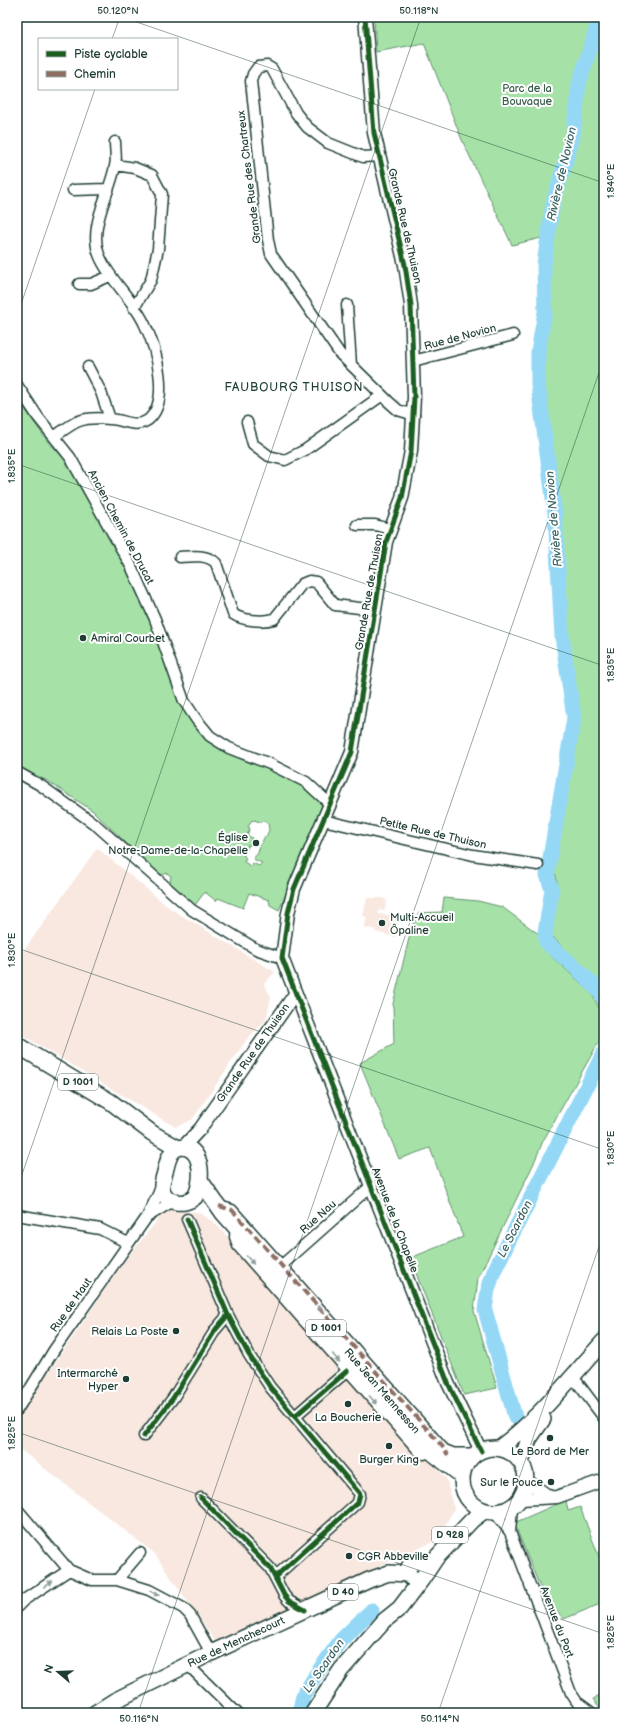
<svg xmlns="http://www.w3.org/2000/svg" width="621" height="1730" viewBox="0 0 621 1730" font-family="'Balsamiq Sans',sans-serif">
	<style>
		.built { fill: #f8e8e0 }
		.green { fill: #a6e2a8; stroke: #62906e; fill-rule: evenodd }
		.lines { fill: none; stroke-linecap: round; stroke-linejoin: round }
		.river { stroke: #94d8f6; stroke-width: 15 }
		.minor-casing { stroke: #1f3d34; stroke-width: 13 }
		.tertiary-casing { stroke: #1f3d34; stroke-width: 15 }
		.primary-casing { stroke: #1f3d34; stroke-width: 18 }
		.minor { stroke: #fff; stroke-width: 10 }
		.tertiary { stroke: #fff; stroke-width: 12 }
		.primary { stroke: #fff; stroke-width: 15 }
		.quiet { stroke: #8d6e63; stroke-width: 4; stroke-dasharray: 8 4; stroke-linecap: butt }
		.cycleway-casing { stroke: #fff; stroke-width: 8 }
		.cycleway { stroke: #1b5e20; stroke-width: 5 }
		.oneway { fill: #8f9e9a }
		.ticks { fill: none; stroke: #1f3d34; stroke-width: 1; stroke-opacity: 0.45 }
		.poi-dot { fill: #1f3d34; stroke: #fff; stroke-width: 1.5 }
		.labels { text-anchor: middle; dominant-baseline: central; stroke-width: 4; stroke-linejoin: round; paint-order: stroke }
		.shield { fill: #fff; stroke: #627771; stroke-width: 1 }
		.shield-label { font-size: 10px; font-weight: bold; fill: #1f3d34 }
		.park-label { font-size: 11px; fill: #3a5e4b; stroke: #fff }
		.street-label { font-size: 11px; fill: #1f3d34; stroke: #fff }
		.poi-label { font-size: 11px; fill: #1f3d34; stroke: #fff; text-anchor: end }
		.water-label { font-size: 12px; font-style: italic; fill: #3c6464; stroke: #fff }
		.neighbourhood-label { font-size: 12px; letter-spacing: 1px; fill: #1f3d34; stroke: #fff }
		.neatline { fill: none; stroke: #1f3d34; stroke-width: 1.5 }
		.ticks-label { font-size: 10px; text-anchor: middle; fill: #1f3d34 }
	</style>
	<rect width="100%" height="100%" fill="#fff"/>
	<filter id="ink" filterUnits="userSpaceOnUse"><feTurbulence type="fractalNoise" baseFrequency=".025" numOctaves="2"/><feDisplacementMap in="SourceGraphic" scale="8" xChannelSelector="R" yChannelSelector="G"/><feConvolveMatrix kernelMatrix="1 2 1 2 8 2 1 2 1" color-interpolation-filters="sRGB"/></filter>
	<g filter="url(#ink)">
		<path class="built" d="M97 848 171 909 275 972 264 984 271 997 266 1020 247 1039 192 1120 175 1127 17 1032V960Z
			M367 898H383L387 901 384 911 379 910 378 914 399 916 396 937 375 932 376 930 373 929 364 928 367 917 363 916Z
			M165 1211 198 1212 215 1223 446 1478 454 1509 437 1540 215 1641 154 1553 17 1447V1419L126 1259Z"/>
		<path class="green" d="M374 17H604V991L550 934 558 890 556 875 545 871 570 717 560 637 552 513 535 385 536 351 542 313 541 238 512 245 462 140 424 43 376 52Z
			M17 398 48 442 68 461 135 576 163 649 210 741 229 754 260 764 300 783 321 801 322 811 279 910 270 905 269 900 249 893 243 908 218 898 216 901 205 892 195 905 170 883 171 876 167 873 163 875 157 873 93 811 46 780 29 774 17 767ZM254 820 260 822 264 821 268 823 269 830 266 837 265 836 259 848 260 849H259L258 853 253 859 262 863 259 866 252 863 253 865 250 866 243 861 246 859 243 854H245L248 846 247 845 249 846 252 838 247 835 250 828 248 827 251 821Z
			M444 898 478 901 502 907 540 935 551 956 591 992 604 1018 601 1038 543 1141 533 1165 478 1278 474 1311 497 1388 464 1395 410 1258 463 1237 430 1148 399 1159 360 1063 394 1044 393 1004 412 926 419 913 442 912Z
			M566 1500 568 1511 580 1507 604 1570V1605L601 1607 600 1604 564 1619 544 1597 514 1523Z
			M604 1694V1713L597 1705 593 1699Z"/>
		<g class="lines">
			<path class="river" d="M600 17 579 84 573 136 553 203 544 264 545 312 538 352V385L555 513 562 636 574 718 547 875 552 890 545 932 546 942C560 955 598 984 604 1000
				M515 1417 485 1310 488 1290 494 1271 604 1052
				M300 1709 303 1696 315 1676 341 1640 372 1610"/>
			<g class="minor-casing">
				<path id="minor" d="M379 156 363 157 328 143 307 127 296 113 272 69 267 66 258 67 253 74 251 81 268 240 271 254 340 354 390 403 398 410 414 415
					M116 165 135 168 152 175 162 194 158 249 151 280 134 308
					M73 190 107 189
					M79 284H91L110 276
					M347 305 351 365
					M413 361 513 335
					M88 367 101 392 110 419
					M17 385 38 417 70 457 131 566 155 619 184 701 196 719 210 736 229 748 270 764 306 782 330 804
					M247 422 253 444 269 456 285 460 305 450 381 396
					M54 437C61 432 71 424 79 421 87 418 101 418 110 419 123 419 135 429 148 420 171 401 156 348 145 325 134 300 111 282 100 257 87 228 110 194 115 166 117 159 115 149 115 142
					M357 525H375L390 529
					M180 557C192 556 207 554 216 563L233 614C243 621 263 622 274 619L302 584 309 581 316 582 335 605 375 610
					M17 772 40 785 96 825 192 910 256 949 282 958
					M323 820 473 855 538 865
					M219 1206 232 1210 447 1453
					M17 1215 100 1229 128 1243
					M147 1217 173 1201
					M187 1219 228 1315 249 1355 270 1387 360 1494 358 1502 275 1577
					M236 1226 235 1237 238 1246 418 1450 424 1454 428 1453 434 1454
					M282 1265 371 1186
					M577 1382 604 1418
					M17 1410 54 1350 147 1217 162 1186
					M295 1416 347 1371
					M144 1436 173 1398 216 1329 228 1315
					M201 1498 270 1568 284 1595 289 1601 305 1610
					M17 1509 69 1570
					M495 1513 510 1532 571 1693 577 1702 592 1713
					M510 1532 512 1508
					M117 1580 140 1553
					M17 1607 24 1600 69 1570 92 1580H117L149 1590 183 1608 190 1615 211 1653
					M188 1665 237 1713"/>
			</g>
			<g class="tertiary-casing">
				<path id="tertiary" d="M365 17 374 133 405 265 411 305 414 397 411 451 402 498 386 542 352 752 294 889 288 913 282 958 448 1383 481 1451
					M183 1147 200 1129 295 994
					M527 1481 548 1496
					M521 1499 557 1497 604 1480"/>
			</g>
			<g class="primary-casing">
				<path id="primary" d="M17 1045 111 1102 152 1133 178 1148
					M183 1147C204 1149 203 1183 195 1197 185 1206 164 1204 162 1188 161 1183 164 1177 165 1172 168 1161 169 1148 183 1147Z
					M200 1180 223 1213 428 1445 434 1454 462 1476
					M462 1480a32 32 0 1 1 64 0a32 32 0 1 1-64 0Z
					M499 1448C539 1419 571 1377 604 1341
					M435 1449 453 1456H472
					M521 1462 529 1439 543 1419
					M427 1572 425 1565 417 1561 411 1563 408 1569 409 1576 413 1579H422L436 1558 472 1520 484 1511
					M95 1713 114 1701 211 1653 369 1580 389 1573 409 1574
					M313 1713 341 1670 385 1620 400 1608 422 1579"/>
			</g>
			<use href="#minor" class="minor"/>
			<use href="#tertiary" class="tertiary"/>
			<use href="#primary" class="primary"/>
			<path class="quiet" d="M219 1206 232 1210 442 1446 448 1455"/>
			<g class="cycleway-casing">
				<path id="cycleway" d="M365 17 374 133 405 265 411 305 414 397 411 451 402 498 386 542 352 752 294 889 288 913 282 958 448 1383 481 1451
					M187 1219 228 1315 249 1355 270 1387 360 1494 358 1502 275 1577
					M295 1416 347 1371
					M144 1436 173 1398 216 1329 228 1315
					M201 1498 270 1568 284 1595 289 1601 305 1610"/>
			</g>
			<use href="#cycleway" class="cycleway"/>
		</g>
		<defs><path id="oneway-solid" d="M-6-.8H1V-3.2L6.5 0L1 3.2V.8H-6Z"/></defs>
		<g class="oneway">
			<use href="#oneway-solid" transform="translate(250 1260) rotate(49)"/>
			<use href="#oneway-solid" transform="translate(321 1310) rotate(-131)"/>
			<use href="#oneway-solid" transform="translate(336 1358) rotate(49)"/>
			<use href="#oneway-solid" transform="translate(373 1400) rotate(48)"/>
			<use href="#oneway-solid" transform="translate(48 1584) rotate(-34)"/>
			<use href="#oneway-solid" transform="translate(154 1593) rotate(27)"/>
		</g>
	</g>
	<path class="ticks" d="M122 17 604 183M112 39 120 17M17 316 95 89M17 464 604 666M17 948 604 1150M17 1189 421 17M17 1432 604 1634M138 1713 604 358M438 1713 604 1232"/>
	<g class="poi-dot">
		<circle cx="83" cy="638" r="4"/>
		<circle cx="256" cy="843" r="4"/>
		<circle cx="382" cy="923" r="4"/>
		<circle cx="176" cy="1331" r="4"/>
		<circle cx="126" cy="1379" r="4"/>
		<circle cx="348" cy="1404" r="4"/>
		<circle cx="550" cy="1438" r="4"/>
		<circle cx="389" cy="1446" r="4"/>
		<circle cx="551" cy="1482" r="4"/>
		<circle cx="349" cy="1556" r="4"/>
	</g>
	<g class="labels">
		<g class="shield">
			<rect x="58" y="1074" width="40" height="16" rx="3"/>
			<rect x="306" y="1320" width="40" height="16" rx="3"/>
			<rect x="432" y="1527" width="36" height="16" rx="3"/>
			<rect x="328" y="1584" width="30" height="16" rx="3"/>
		</g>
		<g class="shield-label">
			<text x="78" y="1082">D 1001</text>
			<text x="326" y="1328">D 1001</text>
			<text x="450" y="1535">D 928</text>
			<text x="343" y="1592">D 40</text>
		</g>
		<g class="park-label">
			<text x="527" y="88">Parc de la<tspan x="527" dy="13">Bouvaque</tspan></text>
		</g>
		<g class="street-label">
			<text transform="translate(249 177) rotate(-97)">Grande Rue des Chartreux</text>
			<text transform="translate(405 226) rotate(77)">Grande Rue de Thuison</text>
			<text transform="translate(460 337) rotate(-15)">Rue de Novion</text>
			<text transform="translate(121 527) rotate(62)">Ancien Chemin de Drucat</text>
			<text transform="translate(369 592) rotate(-80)">Grande Rue de Thuison</text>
			<text transform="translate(433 833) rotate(13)">Petite Rue de Thuison</text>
			<text transform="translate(253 1053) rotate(-55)">Grande Rue de Thuison</text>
			<text transform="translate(318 1217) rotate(-42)">Rue Nau</text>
			<text transform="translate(395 1220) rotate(69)">Avenue de la Chapelle</text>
			<text transform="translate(71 1305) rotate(-55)">Rue de Haut</text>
			<text transform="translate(382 1391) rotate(49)">Rue Jean Mennesson</text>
			<text transform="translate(557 1622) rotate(69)">Avenue du Port</text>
			<text transform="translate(236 1642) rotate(-25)">Rue de Menchecourt</text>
		</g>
		<g class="poi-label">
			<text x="91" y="638" text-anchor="start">Amiral Courbet</text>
			<text x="248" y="837">Église<tspan x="248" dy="13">Notre-Dame-de-la-Chapelle</tspan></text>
			<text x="390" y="917" text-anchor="start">Multi-Accueil<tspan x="390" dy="13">Ôpaline</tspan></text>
			<text x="168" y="1331">Relais La Poste</text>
			<text x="118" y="1373">Intermarché<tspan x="118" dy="13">Hyper</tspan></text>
			<text x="348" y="1417" text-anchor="middle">La Boucherie</text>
			<text x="550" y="1451" text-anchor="middle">Le Bord de Mer</text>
			<text x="389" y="1459" text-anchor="middle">Burger King</text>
			<text x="543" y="1482">Sur le Pouce</text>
			<text x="357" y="1556" text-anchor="start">CGR Abbeville</text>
		</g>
		<g class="water-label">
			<text transform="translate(562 174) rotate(-77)">Rivière de Novion</text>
			<text transform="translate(554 519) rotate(-95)">Rivière de Novion</text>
			<text transform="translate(515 1229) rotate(-63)">Le Scardon</text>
			<text transform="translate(324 1666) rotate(-55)">Le Scardon</text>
		</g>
		<g class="neighbourhood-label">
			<text x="294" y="387">FAUBOURG THUISON</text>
		</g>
	</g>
	<rect width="621" height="1730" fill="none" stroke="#fff" stroke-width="44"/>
	<rect x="38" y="38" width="140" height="52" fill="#ffffff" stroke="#a5b1ae"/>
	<rect x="46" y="51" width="20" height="6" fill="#1b5e20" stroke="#a5b1ae"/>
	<text x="74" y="58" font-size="12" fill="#1f3d34">Piste cyclable</text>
	<rect x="46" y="71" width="20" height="6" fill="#8d6e63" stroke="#a5b1ae"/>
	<text x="74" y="78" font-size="12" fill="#1f3d34">Chemin</text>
	<g transform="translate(58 1672) rotate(289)" stroke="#ffffff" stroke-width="3" paint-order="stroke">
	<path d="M0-3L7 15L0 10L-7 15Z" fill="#1f3d34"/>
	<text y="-6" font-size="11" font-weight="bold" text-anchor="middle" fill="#1f3d34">N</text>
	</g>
	<rect x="22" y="22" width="577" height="1686" class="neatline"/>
	<g class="ticks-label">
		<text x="118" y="14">50.120°N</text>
		<text x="419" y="14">50.118°N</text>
		<text transform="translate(610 181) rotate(-90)" y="4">1.840°E</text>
		<text transform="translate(11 466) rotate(-90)" y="4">1.835°E</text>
		<text transform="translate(610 665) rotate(-90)" y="4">1.835°E</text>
		<text transform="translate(11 950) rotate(-90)" y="4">1.830°E</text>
		<text transform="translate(610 1148) rotate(-90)" y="4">1.830°E</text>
		<text transform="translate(11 1433) rotate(-90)" y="4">1.825°E</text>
		<text transform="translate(610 1632) rotate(-90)" y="4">1.825°E</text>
		<text x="139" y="1722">50.116°N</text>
		<text x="440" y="1722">50.114°N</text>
	</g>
</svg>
